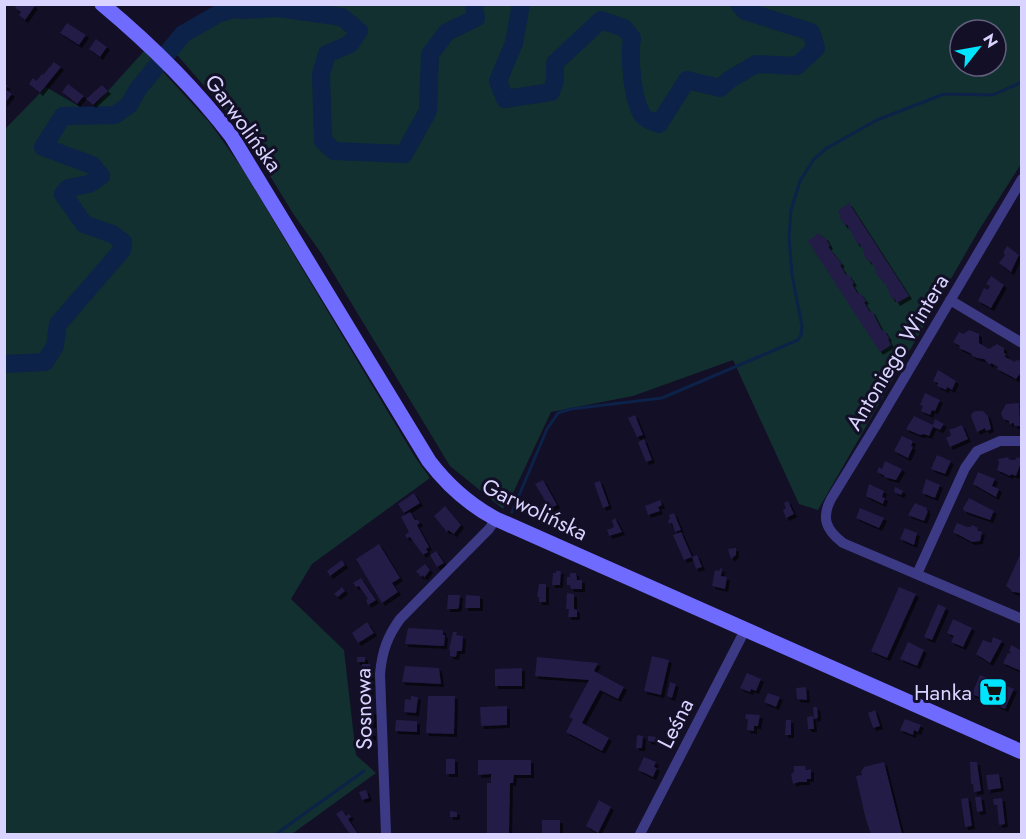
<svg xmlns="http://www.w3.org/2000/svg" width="1026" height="839" viewBox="0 0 1026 839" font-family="Jost,sans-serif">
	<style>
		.green { fill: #12302f; fill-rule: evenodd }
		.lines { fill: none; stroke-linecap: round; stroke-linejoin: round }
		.stream { stroke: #0c2248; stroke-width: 3 }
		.river { stroke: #0c2248; stroke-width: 18 }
		.building { fill: #241b47; filter: url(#shadow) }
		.minor { stroke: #3d3a85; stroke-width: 10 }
		.secondary { stroke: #6f6bff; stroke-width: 15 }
		.labels { text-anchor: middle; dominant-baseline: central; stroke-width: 6; stroke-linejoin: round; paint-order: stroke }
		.street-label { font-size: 22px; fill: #d9d4ff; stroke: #130f26 }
		.poi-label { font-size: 22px; fill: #d9d4ff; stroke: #130f26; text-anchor: end }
	</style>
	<defs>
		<filter id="shadow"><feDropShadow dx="3" dy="3" stdDeviation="0" flood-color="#0009"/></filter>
	</defs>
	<rect width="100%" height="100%" fill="#130f26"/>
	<path class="green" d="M298 5H1021V164L979 230 818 510 799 504 733 360 633 396 551 412 514 491 503 509 450 466 321 253 294 215 240 127 178 56 173 54C181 46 188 37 197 31 223 11 262 11 293 15ZM960 30H996V66H960Z
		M144 51 210 123 242 168 415 457 430 478 312 564 291 599 344 650 356 755 376 773 292 834H5L4 130 46 87 89 112Z"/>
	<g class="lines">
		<path class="stream" d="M512 512 547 429 558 413 571 409 662 398 798 340 801 335 802 326 792 275 789 237 791 210 800 181 814 159 827 148 877 120 944 94 993 95 1022 82
			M276 834 364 771"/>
		<path class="river" d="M521 4 514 43 498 81 505 99 551 92 555 81V63L601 20 624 28 632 38C629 57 632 100 643 116 647 120 654 122 659 124L687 80 720 88 729 80 756 64 797 66 816 48 811 32 745 11 739 4
			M4 364 45 362 55 346 58 324 122 250 123 242 112 234 84 224 63 194 68 188 89 184 101 176 92 165 43 147 63 116 115 115 129 105 138 89 183 34 218 14 234 9 244 10 278 8 342 17 359 31 350 44 327 54 321 74 323 141 334 151 404 154 428 111 430 54 447 32 476 18 474 4"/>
	</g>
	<path class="building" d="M18 4H32L35 6 25 20 19 15 21 12 15 8Z
		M67 23 86 35 79 45 60 33Z
		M96 39 107 47 100 57 89 49Z
		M54 62 61 67 40 93 29 84 33 78 36 81 42 74 43 75Z
		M4 84 8 86 5 89 12 94 4 104Z
		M68 84 84 96 77 104 62 92Z
		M102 85 108 91 93 105 86 99Z
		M849 203 909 296 897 303 894 298 892 299 886 285 875 272 877 271 874 266 870 261 869 262 863 254 865 253 859 243 857 244 847 224 845 226 839 217 841 216 838 211Z
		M819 233 823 238 825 237 830 246 828 247 842 264 840 265 846 275 848 274 854 283 852 284 858 294 860 293 866 301 864 302 870 312 872 311 882 331 884 330 889 338 888 339 891 345 880 352 808 241Z
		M1007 246 1019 255 1011 272 999 263 1005 255 1003 253Z
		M991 276 1004 285 991 308 978 301 984 288 988 290 990 286 986 284Z
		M969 330 979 334V343L989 349 997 344 1004 348V353L1006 354 1005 357 1015 362 1016 359 1018 361 1022 358V371L1016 379 997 369 998 367 991 363 990 365 984 359 977 358 971 355 972 354 959 348 960 346 953 342 959 332 963 334Z
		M938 370 956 381 952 390 947 387 946 390 937 386 938 383 933 381Z
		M925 393 940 400 935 411 932 410 930 415 921 411 923 406 920 405Z
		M1019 403 1020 426H1014V423L1009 424V421L1003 419 1001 413 1006 404Z
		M976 411H983L988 416 991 429 986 431 985 428 977 432 971 416 972 413Z
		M635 415 643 435 637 437 628 418Z
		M914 416 933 425 935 419 944 424 940 430 933 427 929 436 924 434 920 435 906 429Z
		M962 425 968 439 950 447 946 438 951 435 949 430Z
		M902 436 913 441 911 446 913 447 908 458 894 451Z
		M644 439 652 460 646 462 638 442Z
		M937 455 951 461 945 474 931 469Z
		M1009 457 1008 459 1012 460H1015L1017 457 1022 459 1016 476 1011 474 1010 476 997 470 999 463 998 459Z
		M885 461 900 468 902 470 896 480 884 477 885 476 877 472 879 467 882 469Z
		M978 472 995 479 992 486 999 489 996 497 973 484Z
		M926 479 940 485 935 498 922 493Z
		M543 480 557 505 550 509 535 484Z
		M600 481 609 506 603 508 594 483Z
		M869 484 884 491 882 497 885 498 883 504 866 496Z
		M895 487 903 491 901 495 894 492Z
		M414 493 420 503 404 513 398 504Z
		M969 498 994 511 990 520 964 511 963 508Z
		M660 500 662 505 658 507 660 511 648 515 645 506Z
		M788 501 794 514 786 518 783 510 786 508 784 503Z
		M915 503 927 508 926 510 928 511 924 521 908 515Z
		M445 506 461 525 454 534 448 530 447 532 434 516Z
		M860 508 884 518 879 528 856 518Z
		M410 512 415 520H418L420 523 417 525 429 547 426 549 428 552 423 555 410 537 407 538 405 535 409 532 401 517Z
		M674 513 681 530 675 532 672 523 669 524 668 520 670 519 669 515Z
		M615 518 622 532 609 536 607 530 614 527 612 520Z
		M957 523 967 527H971L972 525 978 528 977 530 982 532 980 541 972 542 953 532Z
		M905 528 917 533 914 545 900 539Z
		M681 532 692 557 684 560 673 535Z
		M379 544 400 578 392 583 398 592 382 603 356 559Z
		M736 548V555L731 559 728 549Z
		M1022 550V593L1012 592 1010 589 1006 586Z
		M436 551 444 563 437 567 430 555Z
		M697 555 702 567 696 569 692 557Z
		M342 560 345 565 330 576 327 571Z
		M425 564 430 570 424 578 423 575 421 577 416 571Z
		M720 568 722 569 721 576 727 577 725 589 712 586 715 570 719 571Z
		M556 571H561L560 585H552L553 573H556Z
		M570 573H576L577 580H582V589H571L570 585H567V577H570Z
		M361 578 376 600 368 605 366 600 368 599 359 586 356 587 353 583Z
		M539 584H546V602H539V597H537Z
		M342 587 345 591 338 597 334 594Z
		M899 587 916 594 887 658 871 651Z
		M567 593 574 594V609L577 610V617H568L569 609H566Z
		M448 595H460L459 607 457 609H447Z
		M466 595 480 596V608H465Z
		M938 604 946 608 932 640 924 637Z
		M953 619 972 628 963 647 951 642 954 636 947 633Z
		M367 622 374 633 358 643 352 633Z
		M408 628 443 630V635H445L444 646 405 644Z
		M453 632H457L456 635 463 636 462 651H457L456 657 450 656V650H449Z
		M993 637 1002 641 990 663 976 654 983 640 991 643Z
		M908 642 924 650 917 666 900 659Z
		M1011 645 1022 651 1021 671 1003 663 1008 653 1010 654 1011 652 1009 651Z
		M652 656 669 660 661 695 644 691Z
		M357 657H365V662H357Z
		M537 657 598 663 594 671 624 687 618 699 600 690 582 723 609 738 602 751 566 732 573 719 569 717 589 680 535 676Z
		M362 664H370L371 668H368V673H361Z
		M405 666 439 668 441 684 402 682Z
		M522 668V686H495V669Z
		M747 673 761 679 756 691 751 689 750 692 740 688Z
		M363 674H371L370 700 362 701 361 689H364Z
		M980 675 1014 689 1005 709 972 694Z
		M670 682 676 684 672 698 667 696Z
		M806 687 807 700 797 699 796 688Z
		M768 693 780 697 776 707 764 702Z
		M411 696 418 697 416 713 404 712 405 699 411 700Z
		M428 696H455L454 734 426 733Z
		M507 706V725L481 726 480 707Z
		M813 707H817L818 718 814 719Z
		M875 710 880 726 873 728 868 713Z
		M367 711H374L373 725H365Z
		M746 714 760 715 758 726H754V731L747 730 748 719H745Z
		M813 716 814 729H808L807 717Z
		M905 719 921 725 918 732 914 730 913 735 900 730Z
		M396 720 417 721V732L395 731Z
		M786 720H791V735H785Z
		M365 732 373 733V737H365Z
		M637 735 643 736 642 748H636Z
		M648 736 656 737 655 742 648 741Z
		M644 757 656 762 654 767 657 768 653 777 638 770Z
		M446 759H455V774H446Z
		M478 760H531V775H514L513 783H510L509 834H487V783H491V774L478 775Z
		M884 762 902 834H871L866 820 856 776 862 775 861 772 864 767Z
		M970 762H977L981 791 974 792 973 784H971Z
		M794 766H805L806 770 811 769V779H807V782H799L793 784 791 774 794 772Z
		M999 774 1001 788 988 790 986 775Z
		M366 790 369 798 362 800 359 792Z
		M975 797H981L983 811 977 812Z
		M968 798 972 826 965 827 961 799Z
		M1002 798 1005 824 999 825 997 805H994L993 799Z
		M599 800 611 807 598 833 586 826Z
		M342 810 346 816 349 814 351 817 348 819 358 834H350L336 814Z
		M450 811 457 812V817H450Z
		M542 820H560V834H542Z"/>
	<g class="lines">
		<path class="minor" d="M1022 179 877 424 831 499C821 518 826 530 843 543L1022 619
			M950 300 1022 343
			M917 574 965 468 977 451 1000 441H1022
			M386 834 380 674C382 652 387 637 400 619L489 529 496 519
			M640 834 745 630"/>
		<path class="secondary" d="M102 4C150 44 194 87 232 137L429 461C448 486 468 504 496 519L1022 752"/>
	</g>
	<defs>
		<g id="supermarket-square" transform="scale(1.5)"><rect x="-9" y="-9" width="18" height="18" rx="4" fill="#00e5ff" stroke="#130f26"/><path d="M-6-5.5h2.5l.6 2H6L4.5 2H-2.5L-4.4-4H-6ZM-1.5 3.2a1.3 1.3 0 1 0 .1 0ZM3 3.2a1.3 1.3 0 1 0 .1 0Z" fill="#111"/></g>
	</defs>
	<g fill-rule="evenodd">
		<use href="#supermarket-square" x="993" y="692"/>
	</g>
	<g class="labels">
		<g class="street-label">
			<text transform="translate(244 123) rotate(54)">Garwolińska</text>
			<text transform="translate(897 352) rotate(-59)">Antoniego Wintera</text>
			<text transform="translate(535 509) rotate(26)">Garwolińska</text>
			<text transform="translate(363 709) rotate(-91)">Sosnowa</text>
			<text transform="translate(675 723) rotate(-63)">Leśna</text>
		</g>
		<g class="poi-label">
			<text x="972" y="692">Hanka</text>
		</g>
	</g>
	<rect width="1026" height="839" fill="none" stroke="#d9d4ff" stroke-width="12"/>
	<g transform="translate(978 48) rotate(59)"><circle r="28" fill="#130f26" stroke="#625e7d" stroke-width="1.5"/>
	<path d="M0-4.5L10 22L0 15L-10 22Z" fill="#00e5ff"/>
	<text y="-9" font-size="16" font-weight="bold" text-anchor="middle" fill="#d9d4ff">N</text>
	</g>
</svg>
